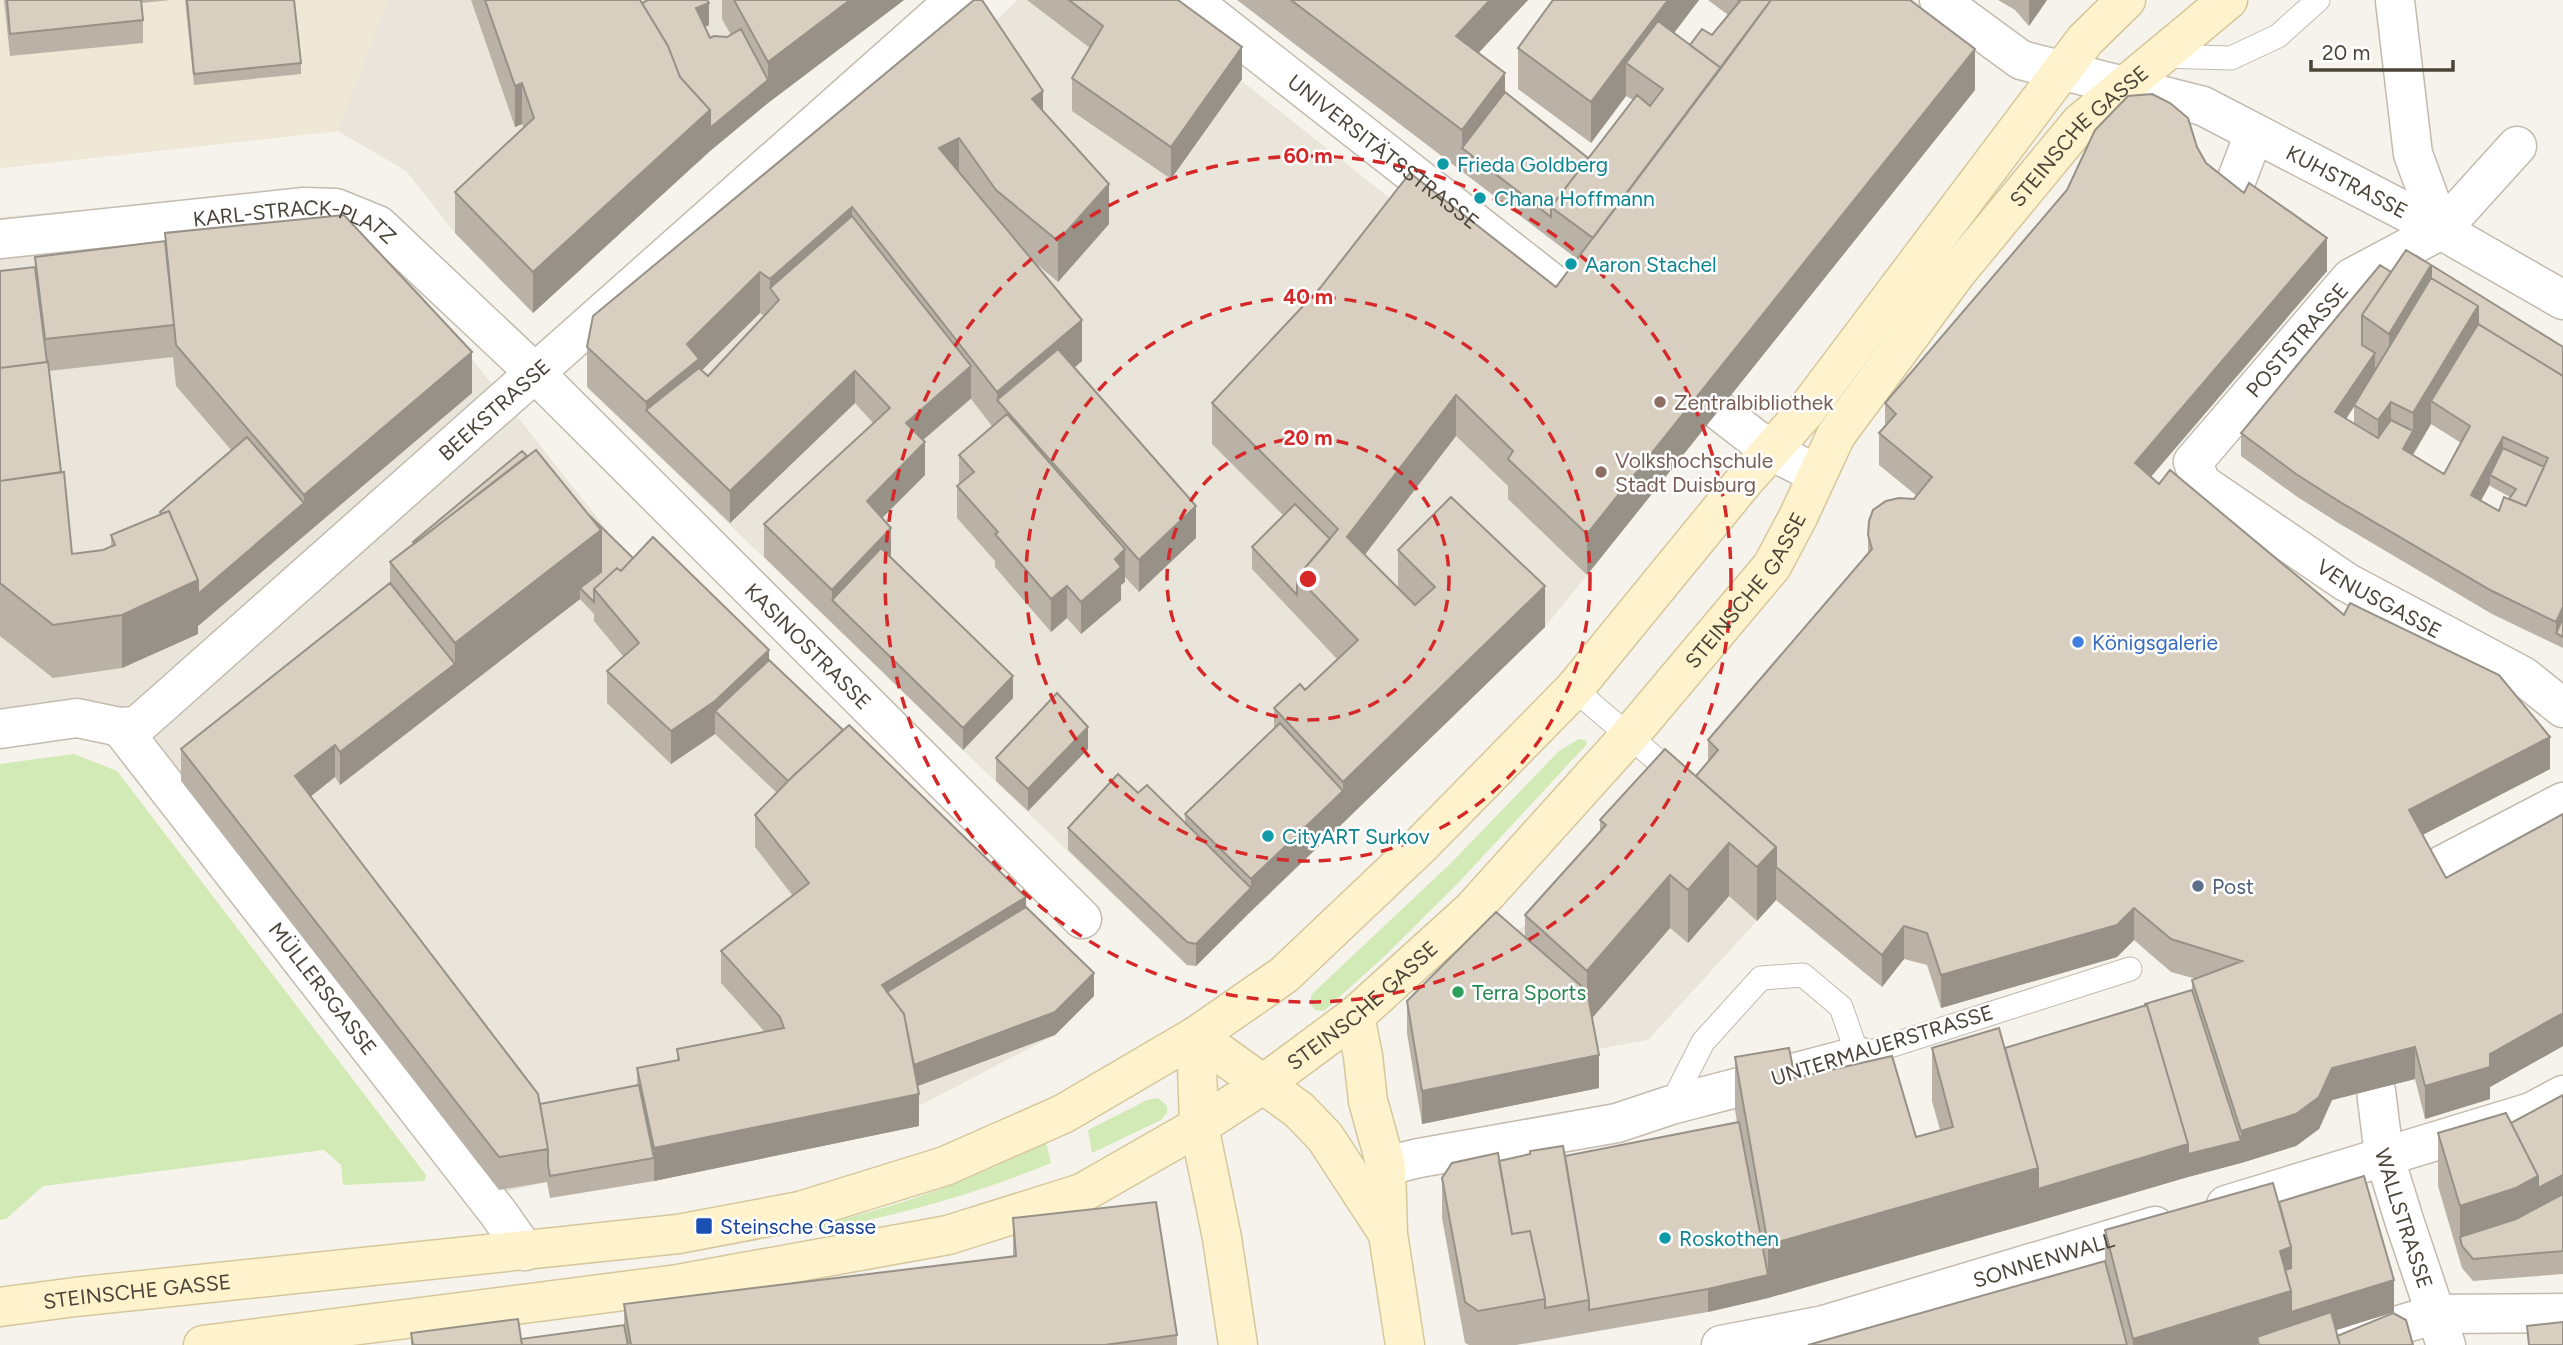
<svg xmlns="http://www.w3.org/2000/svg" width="2563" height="1345" viewBox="0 0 2563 1345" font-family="Figtree,sans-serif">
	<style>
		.residential { fill: #eae5da }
		.education { fill: #efe8d6 }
		.green { fill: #d2eab5 }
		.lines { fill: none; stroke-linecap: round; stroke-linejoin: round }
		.lane-casing { stroke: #c2bbae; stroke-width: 25 }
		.street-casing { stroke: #c2bbae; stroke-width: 41 }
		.secondary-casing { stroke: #d6c79b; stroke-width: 41 }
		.lane { stroke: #fff; stroke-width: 23 }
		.street { stroke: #fff; stroke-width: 38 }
		.secondary { stroke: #fff3cd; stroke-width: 38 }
		.wall { fill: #bab2a6; fill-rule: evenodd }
		.shaded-wall { fill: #979187 }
		.building { fill: #d8cfc1; stroke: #979187; stroke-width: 2; fill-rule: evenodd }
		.ring { fill: none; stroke: #d62828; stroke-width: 3.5; stroke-dasharray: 12 9 }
		.culture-dot { fill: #0f9aa8; stroke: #fff; stroke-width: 2.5 }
		.education-dot { fill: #8d6e63; stroke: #fff; stroke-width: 2.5 }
		.shop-dot { fill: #3f7fe0; stroke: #fff; stroke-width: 2.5 }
		.service-dot { fill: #5c6f8a; stroke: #fff; stroke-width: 2.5 }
		.leisure-dot { fill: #2e9e5b; stroke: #fff; stroke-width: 2.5 }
		.transit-dot { fill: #1a4fb4; stroke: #fff; stroke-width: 2.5 }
		.labels { text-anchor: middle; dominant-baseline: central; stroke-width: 5; stroke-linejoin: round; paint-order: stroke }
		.street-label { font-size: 21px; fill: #4b4439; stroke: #fff }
		.culture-label { font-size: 21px; fill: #0d838f; stroke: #fff; text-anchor: start }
		.education-label { font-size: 21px; fill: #785e54; stroke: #fff; text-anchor: start }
		.shop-label { font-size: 21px; fill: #366cbe; stroke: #fff; text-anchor: start }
		.service-label { font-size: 21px; fill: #4e5e75; stroke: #fff; text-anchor: start }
		.leisure-label { font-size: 21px; fill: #27864d; stroke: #fff; text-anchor: start }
		.transit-label { font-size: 21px; fill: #164399; stroke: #fff; text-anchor: start }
		.centre { fill: #d62828; stroke: #fff; stroke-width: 3.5 }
		.ring-label { font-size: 21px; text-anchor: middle; font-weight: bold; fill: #d62828; stroke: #fff; stroke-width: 5; stroke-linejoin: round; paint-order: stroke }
	</style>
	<rect width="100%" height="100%" fill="#f6f3ec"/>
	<path class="residential" d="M0 0H904L768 103 710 151 533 313 455 233 406 171 338 131 0 168Z
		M1018 0H1151L1153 14 1243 82 1410 214 1212 444 1347 577 1456 436 1513 491 1587 575 1545 627 1196 966 1187 965 1142 923 587 387 593 357 979 36Z
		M338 189 644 577 1026 930 1094 996 1055 1035 917 1107 919 1126 654 1181 550 1198 547 1182 467 1201 112 736 0 719V217Z
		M1665 802 1776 900 1648 1040 1592 1050 1422 1124 1407 1033 1496 945 1600 873Z"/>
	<path class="education" d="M0 0H388L338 131 0 168Z"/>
	<path class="green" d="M1579 739 1585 740 1587 744 1459 882 1387 954 1324 1011 1315 1010 1311 1005V995L1451 863 1559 751Z
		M74 754 117 771 426 1175 425 1181 343 1185 341 1165 324 1150 43 1186 6 1219 0 1220V764Z
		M1158 1098 1167 1106V1113L1161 1120 1092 1153 1088 1130 1147 1100Z
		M1046 1142 1051 1163C976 1194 898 1216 818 1230V1225C898 1207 973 1180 1046 1142Z"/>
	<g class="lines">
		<g class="lane-casing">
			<path id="lane" d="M2160 56 2231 58 2278 36 2318 0
				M1574 689 1678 778
				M1671 1105 1703 1042 1761 978 1803 975 1841 1007 1858 1056 2130 969"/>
		</g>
		<g class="street-casing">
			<g id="street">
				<path id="s1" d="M1191 0 1576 302"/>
				<path id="s2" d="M1939 0 2021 60 2203 106 2441 230 2563 300"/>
				<path d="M2395 1 2413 154 2441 230"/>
				<path id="s3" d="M2517 146 2441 230 2351 278 2193 462 2201 483 2346 582 2523 676 2563 708"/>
				<path d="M2225 210 2254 134"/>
				<path id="s4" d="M0 239 304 207 336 208 378 225 534 372 1082 919"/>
				<path d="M1718 410 1771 451 1817 474"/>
				<path id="s5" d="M120 727 499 1214 525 1251"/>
				<path id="s6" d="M0 729 77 718 120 727 137 726 955 0"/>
				<path d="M2442 865 2563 802"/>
				<path id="s7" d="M2376 1091 2384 1155 2404 1220 2446 1345"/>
				<path d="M1386 1166 1419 1158 1617 1123 1671 1105 1858 1056"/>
				<path d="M2226 1205 2531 1112 2563 1095"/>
				<path id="s8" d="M1721 1345 1824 1325 2155 1226"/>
				<path d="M2333 1345 2436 1314 2563 1313"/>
			</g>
		</g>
		<g class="secondary-casing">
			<g id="secondary">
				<path d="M1355 1016 1363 1056 1368 1101 1386 1166 1388 1234 1405 1345"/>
				<path d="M1196 1036 1199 1126 1222 1238 1238 1345"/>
				<path d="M1196 1036 1299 1110 1325 1137 1387 1232"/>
				<path id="s9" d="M0 1307 75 1297 678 1234 800 1211 945 1166 1063 1114 1196 1036 1284 975 1421 845 1574 689 1744 481 1805 412 2085 40 2126 0"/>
				<path id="s10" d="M203 1345 678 1284 948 1235 1082 1193 1199 1126 1262 1085 1355 1016 1472 910 1629 736 1772 566 1798 517 1836 435 1957 272 2080 123 2228 0"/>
			</g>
		</g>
		<use href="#lane" class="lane"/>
		<use href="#street" class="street"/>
		<use href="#secondary" class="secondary"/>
	</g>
	<path class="wall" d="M4 0H171L141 3 143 20V43L10 56Z
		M185 0H294L301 63V74L194 85Z
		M471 0H640L642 3 709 25 705 27 710 38 727 37 731 35 722 19V0H904L768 103 710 151 533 313 455 233V192L524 128 522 124 515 127Z
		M974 0 1043 111 1109 224 1058 282 1033 261 1082 361 1074 368 1196 538 1139 592 1125 577V582L1121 585V600L1081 634 1067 618 1051 632 995 567V561L957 518V486L959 484V455L992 426 971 399 923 440 925 475 882 518 891 557 1013 698 963 750 764 557V524L873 423 855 403 730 523 587 387V347ZM760 313 764 316 708 376 702 370Z
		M1027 0H1178L1242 79 1171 179 1072 111V78L1090 48Z
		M1237 0H1528L1478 53 1505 92 1588 158 1633 100 1626 96 1591 143 1518 89V48L1699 0 1674 33 1690 45 1712 35 1728 15 1708 0H1910L1975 90 1587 575 1508 499V486L1456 436 1364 555 1398 588V550L1545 627 1343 823 1251 911 1196 966 1187 965 1068 850V828L1138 793 1185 823V814L1274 728V708L1305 690 1337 659 1252 569V547L1283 515 1212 444V403L1556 287 1577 259Z
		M1998 0H2047L2029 26 2015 10Z
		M2197 147 2206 163 2327 271 2151 477 2159 484 2344 615 2550 769 2422 835 2446 878 2563 814V1046L2490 1087V1099L2425 1119 2415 1079 2332 1100 2319 1129 2296 1146 2241 1163 2188 1177 2038 1221 1768 1298 1708 1312 1516 1345H1469L1465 1343 1442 1218V1178L1499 1161 1565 1156 1737 1122 1735 1110V1057L1795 1078 1916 1137 1940 1130 1932 1101V1048H2005L2192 990V980L2196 979 2171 972 2134 940 2117 957 1941 1008 1927 965 1904 959 1882 987 1776 900 1757 921 1729 896 1688 943 1670 928 1592 1018 1599 1088 1422 1124 1407 1033V1001L1525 938V915L1600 831V820L1696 776 1708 761V740L1868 553V535L1917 496 1879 465V433L1885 426V403Z
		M165 233 472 393 198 626V634L122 668 53 678 0 636V271L35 267V257L165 241ZM173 357 176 386 232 451 160 512V514L111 535V547L103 550 72 554 49 371Z
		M2391 272 2563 347V648L2492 614 2340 524 2296 496 2241 456V433ZM2354 405V424L2346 419ZM2431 424 2461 443 2444 474 2413 455ZM2490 484V486L2510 497 2499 511 2481 501Z
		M590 516 633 558 769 660 1026 907 1094 996 1055 1035 918 1086 919 1126 654 1181 550 1198 547 1182 499 1190 181 781V749L390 583V562L413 544V542ZM580 599 594 614V621L623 656 607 671V703L671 764 715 734 777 793 755 815V847L793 896 721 951V983L765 1032 677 1049V1061L637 1068V1086L540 1104 311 796 335 777 340 785Z
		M1088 749 1028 811 996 781V758Z
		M2563 1095V1274L2473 1281 2462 1268 2438 1186V1133L2511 1123Z
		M2279 1202 2394 1312 2336 1330 2337 1336 2413 1345H1808L2105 1261V1230Z
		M1013 1218 1177 1335V1345H411V1333L521 1339 624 1325V1304L1013 1256Z"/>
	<path class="shaded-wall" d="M850 0H904L768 103 710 151 533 313V272L710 110 768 80V62Z
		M1490 0H1528L1456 77V36Z
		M1668 0H1699L1642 75 1626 63V96L1591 143V102Z
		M2029 0H2047L2029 26Z
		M709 3V25L696 31V8Z
		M1242 47V79L1171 179V147Z
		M1975 49V90L1587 575V534Z
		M1505 73V114L1462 148V130Z
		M522 83V124L515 127V86Z
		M1043 91V132L1032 99Z
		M959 138V179L939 148Z
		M1109 184V224L1058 282V241Z
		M852 207V248L779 300 770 288V279Z
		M2327 238V271L2135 495V463Z
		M2431 265V318L2389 387V334Z
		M760 272V313L699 373 646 410V402L687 344Z
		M2478 306V347L2431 401V424L2403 471V449L2413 431V413Z
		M1082 320V361L1014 419 997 400V392Z
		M472 352V393L198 626V634L122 668V615L304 503V495Z
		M2375 353V376L2335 435V412Z
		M971 366V398L906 455V423Z
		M855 371V403L730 523V491Z
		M1456 395V436L1347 578V537Z
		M2391 402V443L2378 461V420Z
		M2503 437V459L2490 475V484L2471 518V495Z
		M925 442V475L867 533V501Z
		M1196 506V538L1139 592V560Z
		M891 528V560L832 600V590Z
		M601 530V583L580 588V599L340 785V752L455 664V643Z
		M1125 549V582L1121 585V600L1081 634V602L1115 559Z
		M1067 586V618L1051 632V599Z
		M1545 586V627L1343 823 1251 911 1196 966V944L1251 888V879L1343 791V782Z
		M2563 607V630L2556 633V622Z
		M769 650V682L715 711V734L671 764V731Z
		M1013 676V698L963 750V728Z
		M1088 727V749L1028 811V789Z
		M2550 737V769L2409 842V810Z
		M335 745V777L295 809V776Z
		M1729 843V896L1688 943V890Z
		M1776 847V900L1757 921V867Z
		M1670 875V928L1587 1024V971Z
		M1026 897V930L882 995V985Z
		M2134 908V940L2117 957 1941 1008V975Z
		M1904 926V959L1882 987V955Z
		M1094 973V996L1055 1035 912 1088V1066Z
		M2563 1013V1046L2490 1087V1099L2425 1119V1086L2490 1054Z
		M2415 1047V1079L2332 1100 2319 1129 2296 1146 2241 1163 2188 1177 2038 1221 1768 1298 1708 1312V1289L1768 1275V1245L2038 1168 2188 1144 2241 1141V1131L2332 1068Z
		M1599 1055V1088L1422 1124V1091Z
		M919 1094V1126L654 1181V1148Z
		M2563 1175V1216L2460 1237V1206L2538 1176Z
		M2291 1247 2394 1280V1312L2289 1345 2257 1337V1345H2133V1339L2280 1251Z"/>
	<path class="building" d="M7 0H141L143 20 10 34Z
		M187 0H294L301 63 194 74Z
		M485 0H640L668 46 680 77 710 110 533 272 455 192 534 118 522 83 515 86Z
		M648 0H707L709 3 696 8 710 38 714 36 727 37 741 29 768 80 710 128V110L680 77 668 46 642 3Z
		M734 0H850L768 62Z
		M974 0H982L1043 91 1032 99 1109 184 1058 241 996 190 959 138 939 148 1082 320 997 392 852 207 770 279 760 272 687 344 699 359 646 402 587 347 593 316Z
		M1069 0H1178L1242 47 1171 147 1072 78 1103 26Z
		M1291 0H1490L1456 36 1505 73 1462 130Z
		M1553 0H1668L1591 102 1518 48Z
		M1738 0H1771L1721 68 1690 45 1702 29 1712 35 1740 1Z
		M1771 0H1910L1975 49 1587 534 1508 459 1513 451 1456 395 1347 537 1415 605 1435 587 1398 550 1451 497 1545 586 1343 782 1274 708 1300 684 1305 690 1358 640 1297 577 1338 529 1212 403 1320 288 1410 173 1556 287Z
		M1658 21 1721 68 1593 238 1551 207 1637 95 1650 106 1663 89 1626 63Z
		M1505 92 1588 158 1551 207V217L1462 148Z
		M2152 94 2170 103 2188 118 2197 147 2206 163 2244 193 2249 183 2327 238 2135 463 2159 484 2170 470 2344 615 2350 603 2499 675 2550 737 2409 810 2446 878 2563 814V1013L2490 1054V1067L2425 1086 2415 1047 2332 1068 2319 1097 2296 1114 2241 1131 2192 980 2242 961 2171 939 2134 908 2117 925 1941 975 1927 933 1904 926 1882 955 1776 867V847L1696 776 1718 750 1708 740 1872 549 1868 535 1869 521 1873 510 1886 501 1899 498 1914 499 1932 477 1879 433 1896 414 1885 403 2067 190 2095 130 2128 96Z
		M344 215 472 352 304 495 176 345 165 233Z
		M852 216 971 366 906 423 925 442 867 501 891 528 832 590 764 524 890 408 855 371 730 491 646 410 699 368 708 376 779 300 770 288Z
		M165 241 174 325 45 339 35 257Z
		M2406 250 2431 265 2389 334 2362 315Z
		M2415 255 2563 347V376L2478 324V306L2431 278V265Z
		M2380 265 2391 272 2362 315V345L2375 353 2335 412 2378 438 2391 420 2413 431 2403 449 2444 474 2470 426 2431 401 2478 324 2563 376V607L2556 622 2492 591 2340 502 2296 474 2241 433ZM2503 437 2548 458 2526 506 2504 497 2499 511 2471 495Z
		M35 267 47 362 0 368V271Z
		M2431 278 2478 306 2413 413 2391 402 2378 420 2354 405Z
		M1058 349 1196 506 1139 560 997 400Z
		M48 362 61 472 0 481V368Z
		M1007 414 1125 549 1115 559 1121 567 1081 602 1067 586 1051 599 995 534 998 532 957 486 974 472 959 455Z
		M247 437 304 503 198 594V580L169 511 161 514 160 512Z
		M2503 448 2544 467 2526 506 2509 499 2516 489 2490 475Z
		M536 450 601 530 455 643 390 562Z
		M522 451 527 456 414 544 413 542Z
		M64 472 72 554 103 550 115 545 111 535 169 511 198 580 122 615 53 625 0 583V481Z
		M1295 504 1330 539 1297 577V595L1252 547Z
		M590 516 633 558 621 571 617 568 594 589V602L580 588 601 572V530Z
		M653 537 769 650 715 701 671 731 607 671 639 643 594 589 617 568 621 571Z
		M881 548 1013 676 963 728 832 600Z
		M390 583 455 664 340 752 335 745 295 776 538 1094 548 1149 499 1157 181 749Z
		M2563 618V637L2556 633Z
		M769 660 843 730 788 781 715 711Z
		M1057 693 1088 727 1028 789 996 758Z
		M1280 723 1343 791 1251 879 1185 814Z
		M849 725 1026 897 882 985 904 1014 919 1094 654 1148 637 1068 679 1060 677 1049 784 1028 780 1017 721 951 809 883 755 815 793 776Z
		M1665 749 1776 847 1757 867 1729 843 1688 890 1670 875 1587 971 1525 915 1606 825 1600 820Z
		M1118 774 1138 793 1147 785 1251 888 1196 944 1187 942 1068 828Z
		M1026 907 1094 973 1055 1012 914 1065 904 1014 887 992Z
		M1496 912 1587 991 1599 1055 1422 1091 1407 1001Z
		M2192 990 2241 1141 2188 1154V1144L2147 1005 2145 1006V1004Z
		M2147 1005 2188 1144 2038 1189V1168L2005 1048Z
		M1999 1028 2038 1168 1768 1245 1735 1057 1789 1048 1795 1078 1892 1056 1916 1137 1953 1127 1932 1048Z
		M639 1085 654 1158 550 1176 548 1165V1149L540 1104Z
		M2563 1095V1175L2538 1188V1176L2511 1123Z
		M2506 1113 2538 1176 2516 1188 2460 1206 2438 1133Z
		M1739 1122 1768 1275 1708 1289 1589 1310V1300L1565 1156Z
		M1563 1146 1589 1300 1545 1308V1299L1530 1231 1512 1234 1499 1161 1530 1154V1151Z
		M1498 1153 1512 1234 1530 1231 1545 1299 1478 1311 1465 1302 1442 1178 1452 1163Z
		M2364 1176 2394 1280 2291 1312V1291L2285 1270 2291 1268V1247L2279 1202Z
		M2273 1183 2291 1247 2280 1251 2291 1291 2133 1339 2105 1230Z
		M2563 1194V1251L2473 1259 2462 1246 2460 1237 2516 1219Z
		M1156 1202 1177 1335 1105 1345H631L624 1304 1016 1256 1013 1218Z
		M2105 1261 2127 1345H1808Z
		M2331 1312 2340 1345H2259L2257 1337Z
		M2393 1313 2406 1320 2413 1345H2340L2337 1336Z
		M518 1319 522 1345H413L411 1333Z
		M2563 1322V1345H2529L2527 1326Z
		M624 1325 628 1345H522L521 1339Z"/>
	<g class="ring">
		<circle cx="1308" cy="579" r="141"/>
		<circle cx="1308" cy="579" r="282"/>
		<circle cx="1308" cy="579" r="423"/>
	</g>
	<g class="culture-dot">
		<circle cx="1443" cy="164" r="7"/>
		<circle cx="1480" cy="198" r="7"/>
		<circle cx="1571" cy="264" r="7"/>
		<circle cx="1268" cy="836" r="7"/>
		<circle cx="1665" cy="1238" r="7"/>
	</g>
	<g class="education-dot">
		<circle cx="1660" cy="402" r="7"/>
		<circle cx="1601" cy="472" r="7"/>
	</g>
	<circle class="shop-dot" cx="2078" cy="642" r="7"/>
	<circle class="service-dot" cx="2198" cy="886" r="7"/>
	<circle class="leisure-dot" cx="1458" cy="992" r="7"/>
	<rect class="transit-dot" x="695" y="1217" width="18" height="18" rx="3.5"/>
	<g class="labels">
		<g class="street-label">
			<text stroke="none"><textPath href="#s10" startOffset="2366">STEINSCHE GASSE</textPath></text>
			<text stroke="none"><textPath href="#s1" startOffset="245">UNIVERSITÄTSSTRASSE</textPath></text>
			<text stroke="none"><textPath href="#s2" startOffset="452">KUHSTRASSE</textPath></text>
			<text stroke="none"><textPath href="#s4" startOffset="299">KARL-STRACK-PLATZ</textPath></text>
			<text transform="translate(2297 340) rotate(-49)">POSTSTRASSE</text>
			<text stroke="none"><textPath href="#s6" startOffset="616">BEEKSTRASSE</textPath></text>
			<text stroke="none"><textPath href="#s10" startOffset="1799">STEINSCHE GASSE</textPath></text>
			<text stroke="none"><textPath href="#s3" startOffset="693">VENUSGASSE</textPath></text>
			<text stroke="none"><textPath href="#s4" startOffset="985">KASINOSTRASSE</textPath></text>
			<text stroke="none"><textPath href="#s5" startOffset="331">MÜLLERSGASSE</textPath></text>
			<text stroke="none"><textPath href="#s10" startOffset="1232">STEINSCHE GASSE</textPath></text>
			<text transform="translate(1882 1045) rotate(-17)">UNTERMAUERSTRASSE</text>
			<text stroke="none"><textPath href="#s7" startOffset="131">WALLSTRASSE</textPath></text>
			<text stroke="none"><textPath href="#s8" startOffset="334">SONNENWALL</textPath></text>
			<text stroke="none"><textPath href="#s9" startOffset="138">STEINSCHE GASSE</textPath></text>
		</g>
		<g class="culture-label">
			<text x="1457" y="164">Frieda Goldberg</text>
			<text x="1494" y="198">Chana Hoffmann</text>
			<text x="1585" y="264">Aaron Stachel</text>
			<text x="1282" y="836">CityART Surkov</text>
			<text x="1679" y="1238">Roskothen</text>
		</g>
		<g class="education-label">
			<text x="1674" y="402">Zentralbibliothek</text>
			<text x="1615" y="460">Volkshochschule<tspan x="1615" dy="24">Stadt Duisburg</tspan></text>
		</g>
		<g class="shop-label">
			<text x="2092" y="642">Königsgalerie</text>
		</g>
		<g class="service-label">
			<text x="2212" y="886">Post</text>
		</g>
		<g class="leisure-label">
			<text x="1472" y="992">Terra Sports</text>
		</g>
		<g class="transit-label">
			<text x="720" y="1226">Steinsche Gasse</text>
		</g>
	</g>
	<circle cx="1308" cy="579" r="10" class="centre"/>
	<g class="ring-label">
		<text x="1308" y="163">60 m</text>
		<text x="1308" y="304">40 m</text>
		<text x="1308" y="445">20 m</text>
	</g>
	<path d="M2311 60v10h142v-10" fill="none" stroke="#4b4439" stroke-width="3.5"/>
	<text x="2322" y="60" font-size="21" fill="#4b4439" stroke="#ffffff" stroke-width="5" paint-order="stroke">20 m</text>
</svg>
